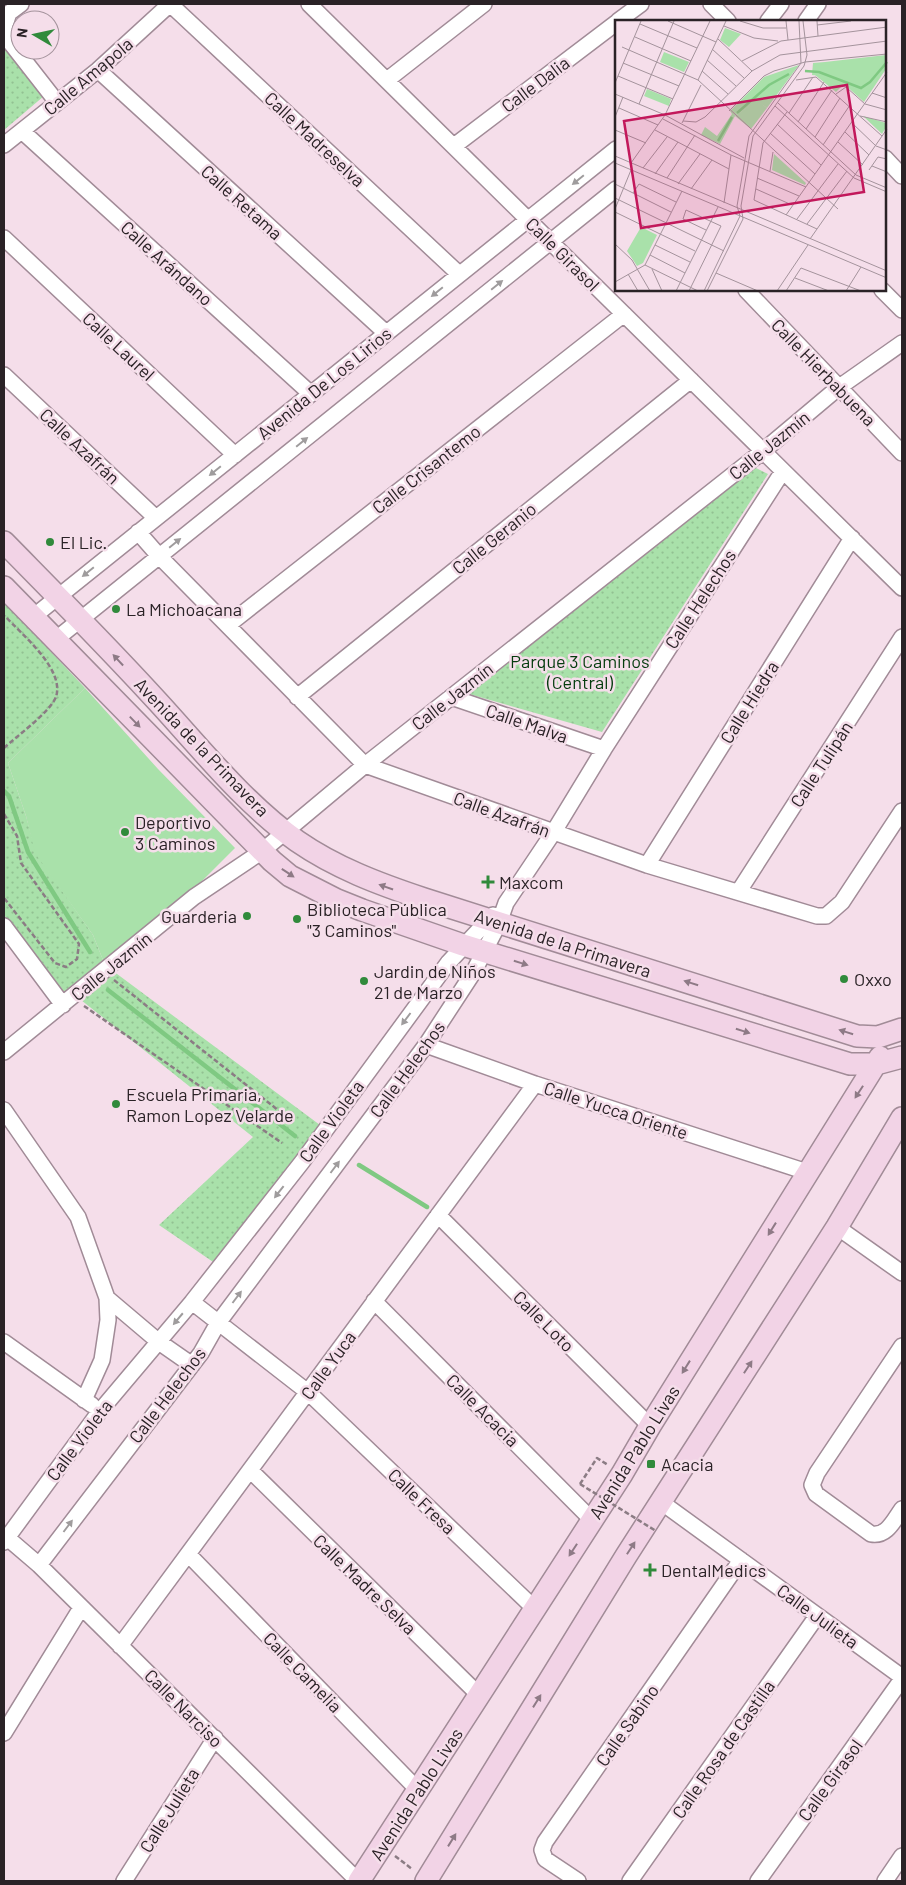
<svg xmlns="http://www.w3.org/2000/svg" width="906" height="1885" viewBox="0 0 906 1885" font-family="Barlow,sans-serif">
	<style>
		.green { fill: url(#green-dots) }
		.pitch { fill: #a9e1aa }
		.lines { fill: none; stroke-linecap: round; stroke-linejoin: round }
		.stream { stroke: #7fc982; stroke-width: 4.5 }
		.street-casing { stroke: #a18b97; stroke-width: 18 }
		.secondary-casing { stroke: #a18b97; stroke-width: 24 }
		.path { stroke: #8b7c84; stroke-width: 2.5; stroke-dasharray: 5 2.5; stroke-linecap: butt }
		.street { stroke: #fff; stroke-width: 15 }
		.secondary { stroke: #f2d3e6; stroke-width: 21 }
		.path-bridge { stroke: #8b7c84; stroke-width: 2.5; stroke-dasharray: 5 2.5; stroke-linecap: butt }
		.oneway { fill: #9f9c9d }
		.oneway2 { fill: #8e7a86 }
		.poi-dot { fill: #308a3b; stroke: #f5deea; stroke-width: 2 }
		.labels { text-anchor: middle; dominant-baseline: central; stroke-width: 5; stroke-linejoin: round; paint-order: stroke }
		.street-label { font-size: 18px; fill: #2a2226; stroke: #f5deea }
		.poi-label { font-size: 18px; fill: #2a2226; stroke: #f5deea; text-anchor: start }
		.park-label { font-size: 18px; fill: #043c0d; stroke: #f5deea }
		.inset-river { fill: none; stroke: #7fc982; stroke-width: 2.5 }
		.inset-road { fill: none; stroke: #a4939c; stroke-width: 1 }
		.view { fill: #c2185b; fill-opacity: 0.15; stroke: #c2185b; stroke-width: 2.5 }
		.inset-edge { fill: none; stroke: #2a2226; stroke-width: 2.5 }
	</style>
	<defs>
		<pattern id="green-dots" width="8" height="8" patternUnits="userSpaceOnUse" patternTransform="scale(1.25)"><rect width="8" height="8" fill="#a9e1aa"/><path d="M2 2h.1M6 6h.1" fill="none" stroke="#92c192" stroke-width="1.8" stroke-linecap="round"/></pattern>
	</defs>
	<rect width="100%" height="100%" fill="#f5deea"/>
	<path class="green" d="M4 43 44 96 4 130Z
		M754 467 768 474 602 732 469 694Z
		M4 602 85 688 8 763 26 816 36 853 93 935 105 965 320 1125 219 1266 159 1225 253 1137 76 996 103 967 61 995 4 915Z"/>
	<path class="pitch" d="M85 688 158 769 235 848 196 887 105 965 93 935 35 853 26 816 8 763Z"/>
	<g class="lines">
		<path class="stream" d="M4 791 9 796 28 852 90 952
			M108 990 295 1136
			M359 1165 427 1207"/>
		<g class="street-casing">
			<path id="street" d="M170 4 459 274
				M309 4 902 588
				M711 4 728 21
				M618 21 641 4
				M768 21 781 4
				M806 21 818 4
				M4 28 9 13 21 4
				M4 29 6 37 56 101
				M98 70 386 333
				M387 80 484 4
				M23 132 311 394
				M4 145 98 70 170 4
				M454 146 616 23
				M885 158 902 176
				M4 238 235 455
				M746 290 902 453
				M882 290 902 310
				M4 375 156 518
				M138 532 159 556 365 765 647 865 817 916H826L842 902 902 811
				M33 617 616 149
				M228 625 624 314
				M55 640 616 189
				M297 697 691 380
				M451 697 604 749
				M647 865 852 538
				M739 891 902 637
				M4 926 63 1005
				M426 1045 535 1084 807 1172
				M4 1052 194 897 261 852 365 765 763 451 838 388 902 343
				M4 1110 78 1217 107 1298 108 1320 102 1360 84 1400
				M438 1215 650 1426
				M837 1227 902 1273
				M107 1298 159 1342 192 1365
				M374 1301 592 1520
				M192 1302 309 1393 535 1609
				M4 1342 92 1405
				M902 1346 817 1473 812 1485 816 1494 871 1534C887 1537 894 1520 902 1509
				M251 1471 480 1696
				M661 1502 902 1677
				M4 1535 39 1565 358 1881
				M4 1542 100 1411 192 1302 302 1162 448 963 493 915
				M189 1555 417 1789
				M39 1565 201 1353 218 1323 426 1045 473 973 499 923 506 903 553 833 604 749 783 471
				M120 1646 535 1084
				M4 1733 81 1608
				M124 1881 215 1738
				M578 1881 545 1859 542 1850 545 1842 741 1560
				M630 1881 817 1616
				M758 1881 902 1679
				M885 1881 902 1856"/>
		</g>
		<g class="secondary-casing">
			<path id="secondary" d="M4 542C56 595 108 647 158 702 202 750 244 803 297 841 336 868 379 884 424 899L857 1036 878 1037 902 1029
				M4 587 272 861 290 876 337 900 362 910 463 945 850 1064H876L902 1057
				M359 1881 622 1474 650 1426 880 1057
				M426 1881 626 1556 837 1227 902 1118"/>
		</g>
		<path class="path" d="M4 748C17 736 50 712 56 697 65 669 22 635 5 616
			M4 814 17 836 21 863 79 944 77 959 66 967 55 963 4 898
			M114 980 293 1122
			M84 1006 282 1143
			M580 1484 597 1458 608 1465
			M395 1856 412 1869"/>
		<use href="#street" class="street"/>
		<use href="#secondary" class="secondary"/>
		<path class="path-bridge" d="M580 1484 656 1531"/>
	</g>
	<defs><path id="oneway-solid" d="M-6-.8H1V-3.2L6.5 0L1 3.2V.8H-6Z" transform="scale(1.25)"/></defs>
	<g class="oneway">
		<use href="#oneway-solid" transform="translate(578 180) rotate(141)"/>
		<use href="#oneway-solid" transform="translate(497 285) rotate(-39)"/>
		<use href="#oneway-solid" transform="translate(437 292) rotate(141)"/>
		<use href="#oneway-solid" transform="translate(302 442) rotate(-39)"/>
		<use href="#oneway-solid" transform="translate(215 471) rotate(141)"/>
		<use href="#oneway-solid" transform="translate(175 543) rotate(-39)"/>
		<use href="#oneway-solid" transform="translate(88 572) rotate(141)"/>
		<use href="#oneway-solid" transform="translate(406 1019) rotate(127)"/>
		<use href="#oneway-solid" transform="translate(335 1167) rotate(-53)"/>
		<use href="#oneway-solid" transform="translate(279 1192) rotate(128)"/>
		<use href="#oneway-solid" transform="translate(237 1297) rotate(-53)"/>
		<use href="#oneway-solid" transform="translate(178 1319) rotate(130)"/>
		<use href="#oneway-solid" transform="translate(68 1526) rotate(-53)"/>
	</g>
	<g class="oneway2">
		<use href="#oneway-solid" transform="translate(118 660) rotate(-133)"/>
		<use href="#oneway-solid" transform="translate(135 722) rotate(46)"/>
		<use href="#oneway-solid" transform="translate(288 873) rotate(34)"/>
		<use href="#oneway-solid" transform="translate(386 887) rotate(-161)"/>
		<use href="#oneway-solid" transform="translate(521 963) rotate(17)"/>
		<use href="#oneway-solid" transform="translate(691 983) rotate(-162)"/>
		<use href="#oneway-solid" transform="translate(743 1031) rotate(18)"/>
		<use href="#oneway-solid" transform="translate(846 1032) rotate(-162)"/>
		<use href="#oneway-solid" transform="translate(859 1092) rotate(123)"/>
		<use href="#oneway-solid" transform="translate(772 1229) rotate(122)"/>
		<use href="#oneway-solid" transform="translate(686 1367) rotate(122)"/>
		<use href="#oneway-solid" transform="translate(748 1367) rotate(-57)"/>
		<use href="#oneway-solid" transform="translate(631 1548) rotate(-57)"/>
		<use href="#oneway-solid" transform="translate(573 1550) rotate(123)"/>
		<use href="#oneway-solid" transform="translate(537 1701) rotate(-58)"/>
		<use href="#oneway-solid" transform="translate(452 1840) rotate(-58)"/>
	</g>
	<g class="poi-dot">
		<circle cx="50" cy="542" r="5"/>
		<circle cx="116" cy="609" r="5"/>
		<circle cx="125" cy="832" r="5"/>
		<path d="M485.5 874.5h5v5h5v5h-5v5h-5v-5h-5v-5h5z"/>
		<circle cx="247" cy="916" r="5"/>
		<circle cx="297" cy="919" r="5"/>
		<circle cx="844" cy="979" r="5"/>
		<circle cx="364" cy="981" r="5"/>
		<circle cx="116" cy="1104" r="5"/>
		<rect x="646" y="1459" width="10" height="10" rx="2.5"/>
		<path d="M647.5 1562.5h5v5h5v5h-5v5h-5v-5h-5v-5h5z"/>
	</g>
	<g class="labels">
		<g class="street-label">
			<text transform="translate(88 76) rotate(-40)">Calle Amapola</text>
			<text transform="translate(535 84) rotate(-37)">Calle Dalia</text>
			<text transform="translate(315 139) rotate(43)">Calle Madreselva</text>
			<text transform="translate(242 202) rotate(42)">Calle Retama</text>
			<text transform="translate(563 254) rotate(45)">Calle Girasol</text>
			<text transform="translate(167 263) rotate(42)">Calle Arándano</text>
			<text transform="translate(119 346) rotate(43)">Calle Laurel</text>
			<text transform="translate(824 372) rotate(46)">Calle Hierbabuena</text>
			<text transform="translate(324 383) rotate(-39)">Avenida De Los Lirios</text>
			<text transform="translate(769 445) rotate(-39)">Calle Jazmín</text>
			<text transform="translate(80 446) rotate(43)">Calle Azafrán</text>
			<text transform="translate(426 469) rotate(-38)">Calle Crisantemo</text>
			<text transform="translate(494 538) rotate(-39)">Calle Geranio</text>
			<text transform="translate(700 599) rotate(-57)">Calle Helechos</text>
			<text transform="translate(452 696) rotate(-38)">Calle Jazmín</text>
			<text transform="translate(749 702) rotate(-58)">Calle Hiedra</text>
			<text transform="translate(527 723) rotate(19)">Calle Malva</text>
			<text transform="translate(202 747) rotate(46)">Avenida de la Primavera</text>
			<text transform="translate(821 764) rotate(-57)">Calle Tulipán</text>
			<text transform="translate(502 814) rotate(20)">Calle Azafrán</text>
			<text transform="translate(563 943) rotate(18)">Avenida de la Primavera</text>
			<text transform="translate(111 966) rotate(-39)">Calle Jazmín</text>
			<text transform="translate(407 1069) rotate(-54)">Calle Helechos</text>
			<text transform="translate(616 1110) rotate(18)">Calle Yucca Oriente</text>
			<text transform="translate(331 1121) rotate(-54)">Calle Violeta</text>
			<text transform="translate(544 1321) rotate(45)">Calle Loto</text>
			<text transform="translate(328 1365) rotate(-54)">Calle Yuca</text>
			<text transform="translate(167 1395) rotate(-53)">Calle Helechos</text>
			<text transform="translate(483 1410) rotate(45)">Calle Acacia</text>
			<text transform="translate(79 1440) rotate(-53)">Calle Violeta</text>
			<text transform="translate(634 1452) rotate(-58)">Avenida Pablo Livas</text>
			<text transform="translate(422 1501) rotate(44)">Calle Fresa</text>
			<text transform="translate(365 1584) rotate(44)">Calle Madre Selva</text>
			<text transform="translate(818 1616) rotate(36)">Calle Julieta</text>
			<text transform="translate(303 1672) rotate(46)">Calle Camelia</text>
			<text transform="translate(184 1708) rotate(45)">Calle Narciso</text>
			<text transform="translate(627 1725) rotate(-55)">Calle Sabino</text>
			<text transform="translate(723 1749) rotate(-55)">Calle Rosa de Castilla</text>
			<text transform="translate(830 1780) rotate(-54)">Calle Girasol</text>
			<text transform="translate(416 1794) rotate(-57)">Avenida Pablo Livas</text>
			<text transform="translate(169 1810) rotate(-58)">Calle Julieta</text>
		</g>
		<g class="poi-label">
			<text x="60" y="542">El Lic.</text>
			<text x="126" y="609">La Michoacana</text>
			<text x="135" y="822">Deportivo<tspan x="135" dy="21">3 Caminos</tspan></text>
			<text x="499" y="882">Maxcom</text>
			<text x="307" y="909">Biblioteca Pública<tspan x="307" dy="21">"3 Caminos"</tspan></text>
			<text x="237" y="916" text-anchor="end">Guarderia</text>
			<text x="374" y="971">Jardin de Niños<tspan x="374" dy="21">21 de Marzo</tspan></text>
			<text x="854" y="979">Oxxo</text>
			<text x="126" y="1094">Escuela Primaria,<tspan x="126" dy="21">Ramon Lopez Velarde</tspan></text>
			<text x="661" y="1464">Acacia</text>
			<text x="661" y="1570">DentalMedics</text>
		</g>
		<g class="park-label">
			<text x="580" y="661">Parque 3 Caminos<tspan x="580" dy="21">(Central)</tspan></text>
		</g>
	</g>
	<g transform="translate(615 20)">
		<rect width="271" height="271" fill="#f5deea"/>
		<path d="M110 8 126 14 114 27 105 20ZM49 32 74 42 69 52 45 42ZM271 35V49L249 82 229 64 221 72 200 55 210 51V42ZM184 45 152 88 142 81 120 96 105 124 86 115 90 107 102 116 117 94 115 91 149 57ZM32 69 56 79 54 86 29 76ZM248 96 271 103V107L267 114ZM159 134 191 163 190 165 157 150ZM26 207 42 215 28 243 22 246 12 231Z" fill="#a9e1aa"/>
		<path d="M210 42V56L197 55 198 43ZM142 80 152 88 136 109 120 96Z" fill="#a9e1aa"/>
		<path class="inset-river" d="M190 51 204 52 246 68 255 62 272 42M122 93 154 65 174 54M103 121 117 97"/>
		<path class="inset-road" d="M53 1 101 22M125 1 148 8H171M171 1 173 20M202 1 203 16M25 4 82 28M202 5 236 1M109 6 139 18 163 21M20 17 76 41M103 19 137 51M7 27 83 60 223 189M97 29 129 58M92 40 121 66M127 41 166 21 272 7M8 43 64 66M87 51 113 74M3 56 58 79M83 60 111 1M181 60 201 57 267 116M0 63 26 1M257 73 272 78M0 74 50 95 129 138M221 74 231 67 250 84 272 90M163 83 241 155 272 168M24 84 59 1M160 86 239 158 272 172M4 88 43 105M114 91 149 56 159 51 190 42 272 34M172 92 148 123 139 180 202 209M174 93 198 57M245 96 272 102M0 97 8 77M48 99 116 135 191 167M68 101 81 102 90 97 137 51 165 35 272 21M183 102 209 62M67 103 86 65M237 103 261 126 272 130M162 104 206 145M191 109 217 70M0 110 31 123M40 110 114 149M230 112 254 135M155 113 200 154M200 117 225 78M223 122 248 145M208 125 235 85M0 136 272 251M0 143 272 258M16 143 50 95 95 1M257 146 272 152M28 148 52 117M254 150 263 137 272 139M155 151 158 132M40 154 63 122M52 158 80 115M142 158 184 176M0 164 56 192M63 164 85 134M76 169 97 140M141 169 177 185M18 173 24 164 61 182M0 178 109 231M109 183 116 135M0 189 16 150M0 192 80 231M171 195 272 52M182 199 223 144M192 204 232 151M195 219 272 109M0 224 17 240 35 271M40 225 75 242M35 235 70 253M30 245 83 271M37 249 47 271M101 253 143 271M13 254 23 271M180 258 214 271M0 262 30 245 67 171M61 271 103 187M74 271 106 206 71 190 68 199 91 210M89 271 125 196 122 186 134 116 186 43 184 1M92 271 128 199 126 186 138 116 189 46 192 35 188 1M162 271 193 225M171 271 186 248 246 271M231 271 246 247"/>
		<path class="view" d="M232 65 249 172 26 208 9 101Z"/>
		<rect width="271" height="271" class="inset-edge"/>
	</g>
	<rect width="906" height="1885" fill="none" stroke="#2a2226" stroke-width="10"/>
	<g transform="translate(35 35) rotate(279)"><circle r="24" fill="#f5deea" stroke="#a4939c"/>
	<path d="M0-4L9 19L0 12L-9 19Z" fill="#308a3b"/>
	<text y="-8" font-size="14" font-weight="bold" text-anchor="middle" fill="#2a2226">N</text>
	</g>
</svg>
